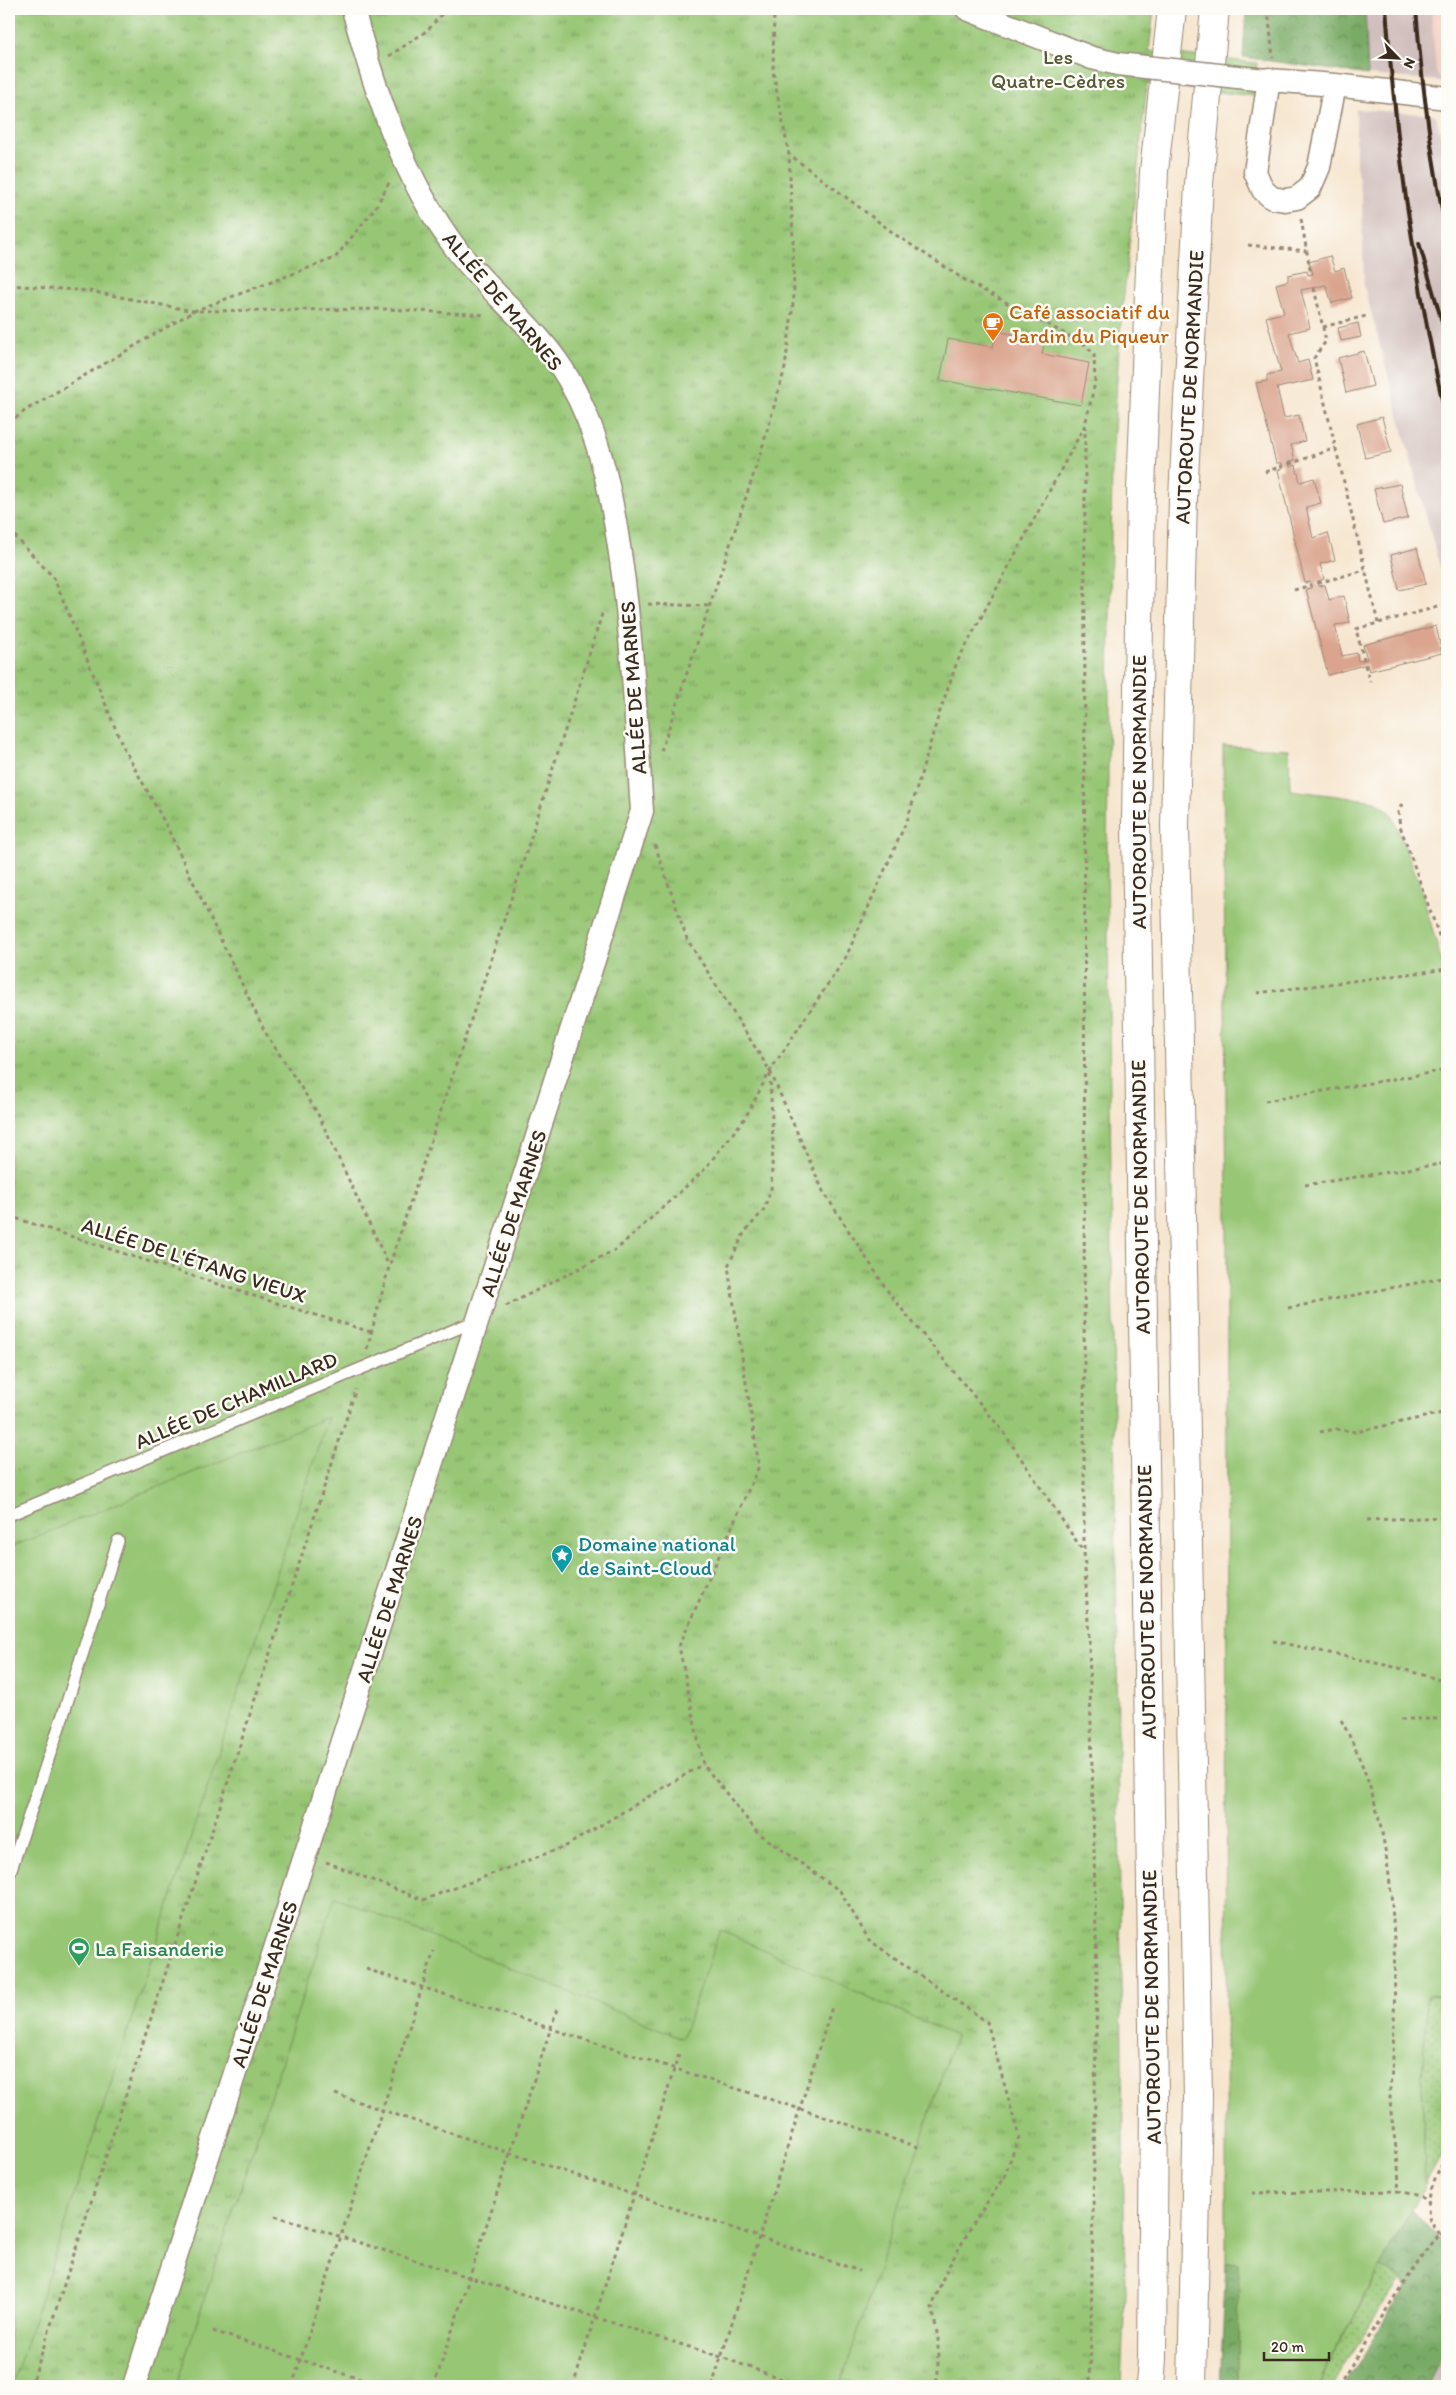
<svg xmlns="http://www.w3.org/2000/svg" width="1456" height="2395" viewBox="0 0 1456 2395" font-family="Itim,sans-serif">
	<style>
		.built { fill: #f5d2c3 }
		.railway { fill: #d1bfbd }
		.grass { fill: url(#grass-dots); stroke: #69784a }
		.forest { fill: url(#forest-crowns); stroke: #5a6a42 }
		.park { fill: url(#park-tufts); stroke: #69784a }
		.garden { fill: #97c675; stroke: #69784a }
		.building { fill: #daa48e }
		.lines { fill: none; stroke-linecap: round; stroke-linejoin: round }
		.lane-casing { stroke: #988876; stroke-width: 14 }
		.street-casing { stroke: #988876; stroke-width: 25 }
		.highway-casing { stroke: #988876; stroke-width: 30 }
		.path { stroke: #988876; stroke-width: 3; stroke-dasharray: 4 4; stroke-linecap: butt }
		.lane { stroke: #fff; stroke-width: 11 }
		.street { stroke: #fff; stroke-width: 22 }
		.highway { stroke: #fff; stroke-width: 28 }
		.rail { stroke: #3b2a1e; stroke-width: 4 }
		.street-bridge-casing { stroke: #988876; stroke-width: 25; stroke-linecap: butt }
		.street-bridge { stroke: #fff; stroke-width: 22 }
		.labels { text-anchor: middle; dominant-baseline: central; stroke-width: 5; stroke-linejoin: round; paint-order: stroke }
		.park-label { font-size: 21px; fill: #575938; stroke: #fdfcf7 }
		.street-label { font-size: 21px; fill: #3b2a1e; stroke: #fdfcf7 }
		.food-label { font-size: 21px; fill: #c56008; stroke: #fdfcf7; text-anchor: start }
		.culture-label { font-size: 21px; fill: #0d838f; stroke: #fdfcf7; text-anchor: start }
		.leisure-label { font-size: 21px; fill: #27864d; stroke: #fdfcf7; text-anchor: start }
	</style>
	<defs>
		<pattern id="grass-dots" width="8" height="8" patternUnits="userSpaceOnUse" patternTransform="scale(1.25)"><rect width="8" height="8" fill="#97c675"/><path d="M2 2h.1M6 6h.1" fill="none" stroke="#7ca15f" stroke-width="1.8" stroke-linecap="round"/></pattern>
		<pattern id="forest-crowns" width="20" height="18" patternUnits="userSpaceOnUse" patternTransform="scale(1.25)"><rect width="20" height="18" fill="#79ab66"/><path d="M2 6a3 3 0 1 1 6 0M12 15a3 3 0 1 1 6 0" fill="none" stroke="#648b53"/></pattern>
		<pattern id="park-tufts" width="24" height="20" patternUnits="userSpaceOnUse" patternTransform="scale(1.25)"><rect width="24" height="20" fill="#97c675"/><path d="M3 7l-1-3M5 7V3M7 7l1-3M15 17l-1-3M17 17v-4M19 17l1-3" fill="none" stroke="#7ca15f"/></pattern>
	</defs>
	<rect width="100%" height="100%" fill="#fdfcf7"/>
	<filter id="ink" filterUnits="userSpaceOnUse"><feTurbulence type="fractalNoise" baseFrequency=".02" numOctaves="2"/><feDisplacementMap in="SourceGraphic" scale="10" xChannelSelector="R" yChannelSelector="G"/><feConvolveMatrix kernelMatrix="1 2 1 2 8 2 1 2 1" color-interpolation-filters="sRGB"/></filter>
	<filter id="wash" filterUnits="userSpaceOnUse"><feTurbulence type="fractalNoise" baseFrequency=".0096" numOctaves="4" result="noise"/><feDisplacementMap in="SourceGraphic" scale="20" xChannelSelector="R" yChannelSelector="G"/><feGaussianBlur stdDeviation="1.12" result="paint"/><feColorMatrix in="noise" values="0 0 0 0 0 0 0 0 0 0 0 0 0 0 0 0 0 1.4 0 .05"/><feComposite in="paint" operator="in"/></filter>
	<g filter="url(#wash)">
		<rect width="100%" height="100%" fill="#f6e5ce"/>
		<path class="built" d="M1431 9H1447V80L1442 81 1436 72Z"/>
		<path class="railway" d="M1365 9H1431L1436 72 1442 81 1368 75Z
			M1356 109 1436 115 1447 159V593L1364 286 1362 199 1356 164Z
			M1447 2345V2386H1429L1438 2368Z"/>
		<path class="grass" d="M1427 1995H1447V2144L1425 2184 1422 2079Z
			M1381 2267 1395 2275 1400 2281 1372 2321 1332 2386H1319L1323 2375Z"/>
		<path class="forest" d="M1246 9H1365L1368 75 1243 57Z
			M1412 2209 1432 2233 1447 2245V2345L1429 2386H1344L1406 2287 1395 2275 1381 2267Z
			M1239 2261 1238 2386H1220L1226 2263Z"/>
		<path class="park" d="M9 9H1154L1149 51 1257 63 1254 96 1147 84 1120 331 1112 464 1107 854 1125 2293 1121 2386H9Z"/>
		<path class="garden" d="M1223 746 1289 749 1290 790 1376 801 1391 813 1419 882 1447 980V1995L1427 1996 1422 2079 1425 2184 1323 2374 1319 2386H1238L1239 2262 1226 2263 1227 1222Z
			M328 1417 12 2386H9V1548Z
			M335 1897 682 2038 720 1930 955 2036 840 2386H176Z"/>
		<g id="blocks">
			<path class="building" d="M1330 256 1335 271 1344 268 1352 298 1332 303 1326 285 1301 290 1310 328 1289 333 1298 363 1308 360 1313 380 1277 388 1284 418 1299 415 1305 441 1291 445 1295 460 1288 462 1290 467 1296 465 1300 482 1314 478 1321 503 1306 507 1313 538 1328 533 1335 560 1320 564 1324 579 1317 581 1318 586 1325 585 1329 600 1344 596 1350 623 1335 625 1342 656 1357 653 1358 661 1367 659 1363 645 1436 626 1442 653 1369 671 1367 664 1328 675 1306 589 1311 588V585L1310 582 1305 583 1278 470 1283 468 1282 463H1276L1256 383 1267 381V375L1281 372 1266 317 1284 313 1276 284 1288 281V275L1307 271 1308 275 1313 274 1309 262Z
				M1358 323 1361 337 1341 341 1338 328Z
				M996 331 1045 340 1042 354 1089 363 1081 405 940 380 948 339 993 347Z
				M1364 351 1373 386 1346 393 1338 358Z
				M1382 417 1391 452 1365 458 1357 424Z
				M1400 484 1408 518 1383 524 1374 489Z
				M1417 548 1426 584 1399 590 1391 555Z"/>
		</g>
	</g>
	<g filter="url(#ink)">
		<use href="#blocks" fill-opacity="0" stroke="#988876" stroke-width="1"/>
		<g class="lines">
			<g class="lane-casing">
				<path id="lane" d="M9 1515 478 1320
					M9 1875 63 1715 118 1541"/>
			</g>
			<g class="street-casing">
				<path id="street" d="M967 9 1092 58 1118 64
					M1256 79 1335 85 1447 98
					M1269 79 1255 172 1263 190 1272 198 1285 200 1297 198 1310 188 1319 167 1335 85
					M134 2386 642 811C636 727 633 643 621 560 612 497 601 436 569 380 541 330 491 295 457 250 404 180 375 92 353 9"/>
			</g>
			<g class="highway-casing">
				<path id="highway" d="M1150 2386 1152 2359 1154 2097 1136 823 1141 490 1154 171 1172 9
					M1192 2386 1198 2098 1175 825 1183 498 1199 184 1215 9"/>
			</g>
			<path class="path" d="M1268 9 1273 58
				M389 56 428 30 446 9
				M1301 219 1311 275
				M1248 245 1306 251
				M9 285 89 291 194 311 386 309 486 315
				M1314 288 1326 341 1314 358 1378 623
				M1323 327 1366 316
				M9 423 26 410 194 311 335 258 375 208 390 181
				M1085 425 1084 1551 1089 1640 1097 1980 1090 2386
				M1289 464 1336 448
				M1265 472 1282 466
				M9 530 54 578 123 747 165 823 265 1032 317 1112 389 1266
				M1318 583 1365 570
				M1294 590 1311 585
				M648 604 709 606
				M1364 660 1356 629 1441 606
				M1365 665 1370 682
				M661 751 761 452 785 368 794 296 793 240 789 155 773 71 774 9
				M1402 804 1398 812 1400 826 1447 958
				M655 845 687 939 770 1071 823 1191 891 1296 1002 1430 1083 1551
				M1257 993 1447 969
				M770 1074 773 1144 771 1190 763 1211 744 1233 728 1266 759 1466 679 1646 703 1764 757 1832 840 1891 869 1940 987 2022 1019 2137 1004 2177 974 2222 945 2273 932 2307 938 2338V2377L934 2386
				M1265 1101 1447 1070
				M1305 1185 1447 1163
				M9 1216 254 1296 371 1332
				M506 1306 617 1249 703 1171 745 1118 770 1071 846 957 908 818 939 714 957 662 1085 425 1095 383 1094 354 1084 344 968 282 896 235 790 155
				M1288 1308 1447 1277
				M367 1349 389 1267 518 878 602 614 606 612
				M1320 1432 1336 1429 1356 1432 1447 1412
				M1367 1520 1447 1517
				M1273 1641 1399 1668 1447 1682
				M1401 1719H1447
				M1341 1720C1398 1822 1397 1942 1393 2055 1393 2068 1390 2080 1390 2093 1390 2126 1401 2158 1398 2191L1421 2196 1429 2203
				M326 1862 423 1900 566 1846 703 1764
				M366 1969 918 2147
				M335 2094 860 2271
				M1252 2193 1398 2191
				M275 2216 721 2357 802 2386
				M1440 2234C1436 2229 1430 2223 1429 2217 1425 2196 1437 2174 1447 2156
				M213 2331 381 2386
				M31 2386 356 1389
				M292 2386 434 1951
				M434 2386 558 2006
				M573 2386 679 2054
				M712 2386 832 2007
				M1338 2386 1408 2276 1440 2234 1447 2239"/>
			<use href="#lane" class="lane"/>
			<use href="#street" class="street"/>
			<use href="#highway" class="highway"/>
			<path class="rail" d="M1386 9C1396 148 1416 286 1447 422
				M1416 9C1422 85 1431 159 1447 234
				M1419 243 1447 339
				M1444 2386 1447 2379"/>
			<g class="street-bridge-casing">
				<path id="street-bridge" d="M1118 64 1256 79"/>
			</g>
			<use href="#street-bridge" class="street-bridge"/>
		</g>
	</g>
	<defs>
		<g id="cafe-pin" transform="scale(1.125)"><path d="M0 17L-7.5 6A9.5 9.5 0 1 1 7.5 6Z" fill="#e8710a" stroke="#fdfcf7"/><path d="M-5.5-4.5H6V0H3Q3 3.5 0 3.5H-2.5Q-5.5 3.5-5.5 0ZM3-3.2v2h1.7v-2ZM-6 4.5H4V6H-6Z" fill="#fff"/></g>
		<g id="sight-pin" transform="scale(1.125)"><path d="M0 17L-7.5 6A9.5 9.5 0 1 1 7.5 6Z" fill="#0f9aa8" stroke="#fdfcf7"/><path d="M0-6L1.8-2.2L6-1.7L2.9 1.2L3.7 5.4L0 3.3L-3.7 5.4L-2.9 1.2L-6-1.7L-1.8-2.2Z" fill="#fff"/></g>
		<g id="stadium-pin" transform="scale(1.125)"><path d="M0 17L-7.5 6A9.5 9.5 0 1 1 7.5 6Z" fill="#2e9e5b" stroke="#fdfcf7"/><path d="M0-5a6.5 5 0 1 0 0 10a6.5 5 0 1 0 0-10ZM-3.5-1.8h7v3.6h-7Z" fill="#fff"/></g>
	</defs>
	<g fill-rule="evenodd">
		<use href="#cafe-pin" x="993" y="323"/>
		<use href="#sight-pin" x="562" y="1555"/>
		<use href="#stadium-pin" x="79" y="1948"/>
	</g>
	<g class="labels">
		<g class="park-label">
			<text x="1058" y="56">Les<tspan x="1058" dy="24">Quatre-Cèdres</tspan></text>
		</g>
		<g class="street-label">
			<text transform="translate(503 301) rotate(50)">ALLÉE DE MARNES</text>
			<text transform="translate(1189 387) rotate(-87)">AUTOROUTE DE NORMANDIE</text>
			<text transform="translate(633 688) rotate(-94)">ALLÉE DE MARNES</text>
			<text transform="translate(1138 792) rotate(-90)">AUTOROUTE DE NORMANDIE</text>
			<text transform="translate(1140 1197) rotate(-91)">AUTOROUTE DE NORMANDIE</text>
			<text transform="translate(513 1213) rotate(-72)">ALLÉE DE MARNES</text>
			<text transform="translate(194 1260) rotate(18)">ALLÉE DE L'ÉTANG VIEUX</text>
			<text transform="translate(236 1400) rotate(-23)">ALLÉE DE CHAMILLARD</text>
			<text transform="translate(389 1599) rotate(-72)">ALLÉE DE MARNES</text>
			<text transform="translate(1146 1602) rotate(-91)">AUTOROUTE DE NORMANDIE</text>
			<text transform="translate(264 1984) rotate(-72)">ALLÉE DE MARNES</text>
			<text transform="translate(1151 2007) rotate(-91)">AUTOROUTE DE NORMANDIE</text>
		</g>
		<g class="food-label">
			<text x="1009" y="311">Café associatif du<tspan x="1009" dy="24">Jardin du Piqueur</tspan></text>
		</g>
		<g class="culture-label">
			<text x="578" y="1543">Domaine national<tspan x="578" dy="24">de Saint-Cloud</tspan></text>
		</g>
		<g class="leisure-label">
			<text x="95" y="1948">La Faisanderie</text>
		</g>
	</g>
	<rect width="1456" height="2395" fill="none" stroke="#fdfcf7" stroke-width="30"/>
	<g transform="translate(1398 58) rotate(114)" stroke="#fdfcf7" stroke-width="4" paint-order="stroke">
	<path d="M0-4L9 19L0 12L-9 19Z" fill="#3b2a1e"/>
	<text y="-8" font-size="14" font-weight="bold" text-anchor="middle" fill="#3b2a1e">N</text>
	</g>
	<path d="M1264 2352v8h65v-8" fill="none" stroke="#3b2a1e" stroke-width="2.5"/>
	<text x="1271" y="2352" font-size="15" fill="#3b2a1e" stroke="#fdfcf7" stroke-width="4" paint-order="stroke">20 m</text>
</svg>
